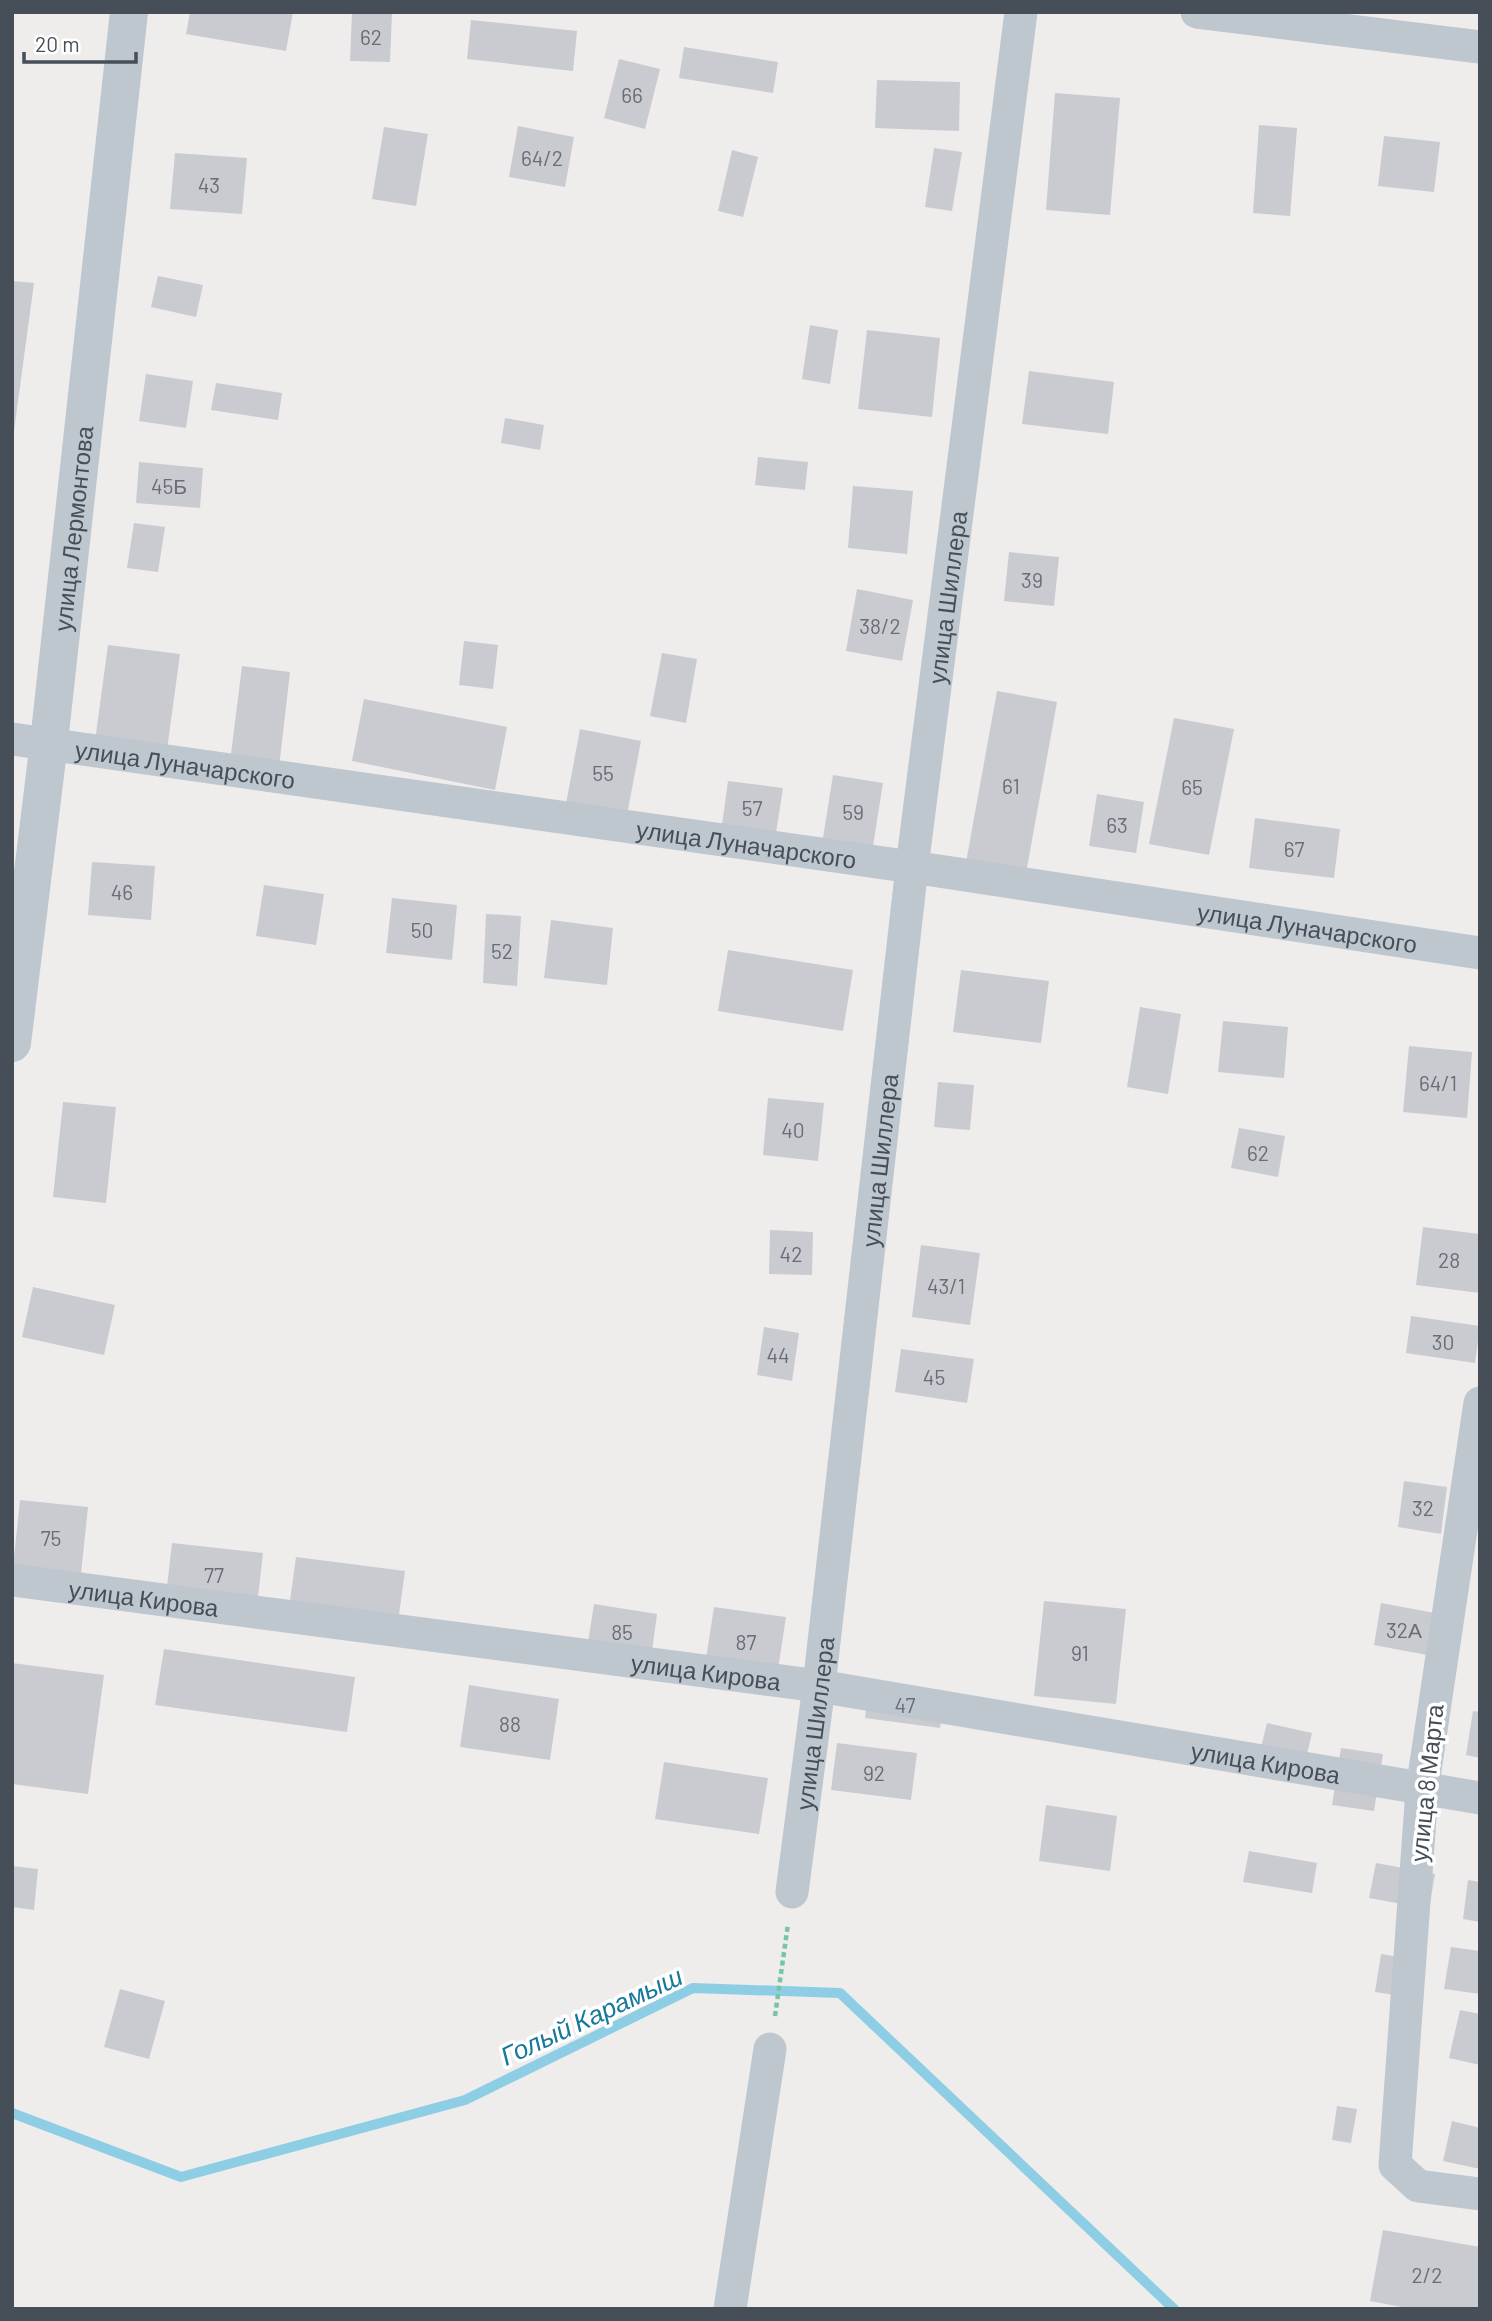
<svg xmlns="http://www.w3.org/2000/svg" width="1492" height="2321" viewBox="0 0 1492 2321" font-family="Barlow,sans-serif">
	<style>
		.lines { fill: none; stroke-linecap: round; stroke-linejoin: round }
		.stream { stroke: #8dcee5; stroke-width: 10 }
		.building { fill: #cacbd1 }
		.path { stroke: #77c6a3; stroke-width: 4.5; stroke-dasharray: 5 3.5; stroke-linecap: butt }
		.minor { stroke: #bec6ce; stroke-width: 33 }
		.tertiary { stroke: #bec6ce; stroke-width: 38 }
		.labels { text-anchor: middle; dominant-baseline: central; stroke-width: 7; stroke-linejoin: round; paint-order: stroke }
		.number-label { font-size: 21px; fill: #676e76 }
		.street-label { font-size: 24px; fill: #464f58; stroke: #fff }
		.water-label { font-size: 26px; font-style: italic; fill: #16799b; stroke: #fff }
	</style>
	<rect width="100%" height="100%" fill="#efecec"/>
	<g class="lines">
		<path class="stream" d="M12 2113 181 2177 465 2100 693 1988 840 1993 1174 2309"/>
	</g>
	<path class="building" d="M190 12H293L286 51 186 34Z
		M352 12H392L390 62 350 61Z
		M471 20 577 31 573 71 467 59Z
		M684 47 778 62 773 93 679 78Z
		M619 59 660 69 645 129 604 118Z
		M877 80 960 82 959 131 875 128Z
		M1055 93 1120 98 1110 215 1046 210Z
		M1259 125 1297 128 1290 216 1253 213Z
		M518 126 574 137 565 187 509 177Z
		M384 127 428 134 416 206 372 199Z
		M1384 136 1440 142 1434 192 1378 186Z
		M934 148 962 152 952 211 925 207Z
		M732 150 758 157 743 217 718 211Z
		M175 153 247 158 242 214 170 209Z
		M158 276 203 285 196 317 151 307Z
		M12 281 34 283 14 431H12Z
		M810 325 838 330 830 384 802 379Z
		M867 330 940 338 932 417 858 409Z
		M1029 371 1114 382 1108 434 1022 424Z
		M146 374 193 381 186 428 139 421Z
		M216 383 282 393 278 420 211 410Z
		M505 418 544 425 540 450 501 443Z
		M758 457 808 462 805 490 755 485Z
		M139 462 203 468 200 508 136 503Z
		M853 486 913 491 907 554 848 548Z
		M134 523 165 527 158 572 127 568Z
		M1009 552 1059 557 1054 606 1004 601Z
		M857 589 913 600 902 661 846 651Z
		M464 641 498 645 493 689 459 685Z
		M108 645 180 654 167 750 95 741Z
		M662 653 697 659 686 723 650 716Z
		M242 666 290 672 279 768 230 762Z
		M997 691 1057 702 1025 879 965 868Z
		M364 699 507 727 495 790 352 761Z
		M1174 718 1234 729 1209 855 1149 844Z
		M580 729 641 741 627 815 566 804Z
		M833 775 883 783 873 846 823 838Z
		M728 781 783 788 776 833 722 825Z
		M1097 794 1144 802 1136 853 1089 846Z
		M1255 818 1340 829 1334 878 1249 868Z
		M92 862 155 866 151 920 88 915Z
		M264 885 324 894 316 945 256 936Z
		M392 898 457 905 452 960 386 953Z
		M486 914 521 916 517 986 483 983Z
		M551 920 613 928 607 985 544 978Z
		M728 950 853 970 843 1031 718 1011Z
		M961 970 1049 981 1041 1043 953 1032Z
		M1140 1007 1181 1014 1168 1094 1127 1087Z
		M1223 1021 1288 1027 1284 1078 1218 1072Z
		M1409 1046 1472 1052 1467 1118 1403 1112Z
		M938 1082 974 1085 970 1130 934 1127Z
		M768 1098 824 1103 818 1161 763 1155Z
		M63 1102 116 1107 106 1203 53 1197Z
		M1239 1128 1285 1136 1278 1177 1231 1168Z
		M1423 1227 1480 1234V1293L1416 1285Z
		M770 1230 813 1232 812 1275 769 1274Z
		M921 1245 980 1253 970 1325 912 1317Z
		M33 1287 115 1305 104 1355 22 1337Z
		M1411 1316 1480 1326 1475 1363 1406 1353Z
		M764 1327 799 1333 792 1381 757 1375Z
		M901 1349 974 1359 967 1403 895 1392Z
		M1404 1481 1447 1487 1441 1534 1398 1527Z
		M20 1500 88 1507 81 1574 13 1567Z
		M172 1543 263 1553 257 1606 166 1596Z
		M296 1557 405 1571 398 1622 289 1608Z
		M1044 1601 1126 1609 1116 1704 1034 1696Z
		M1381 1603 1435 1613 1427 1655 1374 1645Z
		M594 1604 657 1614 651 1658 587 1649Z
		M714 1607 786 1617 777 1676 705 1665Z
		M164 1649 355 1677 347 1732 155 1705Z
		M12 1663 104 1675 88 1794 12 1784Z
		M870 1681 945 1691 940 1728 865 1718Z
		M469 1685 559 1699 550 1760 460 1747Z
		M1473 1711 1480 1712V1758L1466 1755Z
		M1267 1723 1312 1733 1303 1771 1258 1760Z
		M837 1743 917 1753 911 1800 831 1790Z
		M1341 1748 1383 1754 1374 1811 1332 1805Z
		M664 1762 768 1778 759 1834 655 1819Z
		M1046 1805 1117 1816 1110 1871 1039 1861Z
		M1249 1851 1317 1863 1312 1893 1243 1882Z
		M1376 1863 1435 1874 1429 1909 1369 1898Z
		M12 1866 38 1869 34 1910 12 1907Z
		M1468 1880 1480 1882V1922L1463 1919Z
		M1451 1947 1480 1951V1994L1444 1989Z
		M1381 1954 1407 1958 1402 1996 1375 1992Z
		M120 1989 165 2001 149 2059 104 2047Z
		M1460 2010 1480 2014V2065L1449 2058Z
		M1337 2106 1357 2109 1351 2143 1332 2140Z
		M1452 2121 1480 2128V2169L1443 2161Z
		M1383 2230 1480 2247V2309H1412L1370 2301Z"/>
	<g class="lines">
		<path class="path" d="M775 2016 788 1924"/>
		<g class="minor">
			<path d="M1197 12 1480 47"/>
			<path id="s1" d="M12 739 912 867 1480 953"/>
			<path d="M1480 1403 1422 1790 1395 2165 1418 2186 1480 2194"/>
			<path id="s2" d="M12 1580 819 1686 1480 1798"/>
			<path id="s3" d="M792 1892 819 1686 912 867 1021 12"/>
			<path d="M730 2309 770 2049"/>
		</g>
		<path class="tertiary" id="s4" d="M12 1043 49 742 129 12"/>
	</g>
	<g class="labels">
		<g class="number-label">
			<text x="371" y="36">62</text>
			<text x="632" y="94">66</text>
			<text x="542" y="157">64/2</text>
			<text x="209" y="184">43</text>
			<text x="169" y="485">45Б</text>
			<text x="1032" y="579">39</text>
			<text x="880" y="625">38/2</text>
			<text x="603" y="772">55</text>
			<text x="1011" y="785">61</text>
			<text x="1192" y="786">65</text>
			<text x="752" y="807">57</text>
			<text x="853" y="811">59</text>
			<text x="1117" y="824">63</text>
			<text x="1294" y="848">67</text>
			<text x="122" y="891">46</text>
			<text x="422" y="929">50</text>
			<text x="502" y="950">52</text>
			<text x="1438" y="1082">64/1</text>
			<text x="793" y="1129">40</text>
			<text x="1258" y="1152">62</text>
			<text x="791" y="1253">42</text>
			<text x="1449" y="1259">28</text>
			<text x="946" y="1285">43/1</text>
			<text x="1443" y="1341">30</text>
			<text x="778" y="1354">44</text>
			<text x="934" y="1376">45</text>
			<text x="1423" y="1507">32</text>
			<text x="51" y="1537">75</text>
			<text x="214" y="1574">77</text>
			<text x="1404" y="1629">32А</text>
			<text x="622" y="1631">85</text>
			<text x="746" y="1641">87</text>
			<text x="1080" y="1652">91</text>
			<text x="905" y="1704">47</text>
			<text x="510" y="1723">88</text>
			<text x="874" y="1772">92</text>
			<text x="1427" y="2274">2/2</text>
		</g>
		<g class="street-label">
			<text stroke="none"><textPath href="#s4" startOffset="518">улица Лермонтова</textPath></text>
			<text stroke="none"><textPath href="#s3" startOffset="1304">улица Шиллера</textPath></text>
			<text stroke="none"><textPath href="#s1" startOffset="175">улица Луначарского</textPath></text>
			<text stroke="none"><textPath href="#s1" startOffset="742">улица Луначарского</textPath></text>
			<text stroke="none"><textPath href="#s1" startOffset="1309">улица Луначарского</textPath></text>
			<text stroke="none"><textPath href="#s3" startOffset="737">улица Шиллера</textPath></text>
			<text stroke="none"><textPath href="#s2" startOffset="133">улица Кирова</textPath></text>
			<text stroke="none"><textPath href="#s2" startOffset="700">улица Кирова</textPath></text>
			<text stroke="none"><textPath href="#s3" startOffset="170">улица Шиллера</textPath></text>
			<text stroke="none"><textPath href="#s2" startOffset="1267">улица Кирова</textPath></text>
			<text transform="translate(1426 1783) rotate(-84)">улица 8 Марта</text>
		</g>
		<g class="water-label">
			<text transform="translate(591 2015) rotate(-25)">Голый Карамыш</text>
		</g>
	</g>
	<rect width="1492" height="2321" fill="none" stroke="#464f58" stroke-width="28"/>
	<path d="M24 52v10h112v-10" fill="none" stroke="#464f58" stroke-width="3.5"/>
	<text x="35" y="52" font-size="21" fill="#464f58" stroke="#ffffff" stroke-width="5" paint-order="stroke">20 m</text>
</svg>
